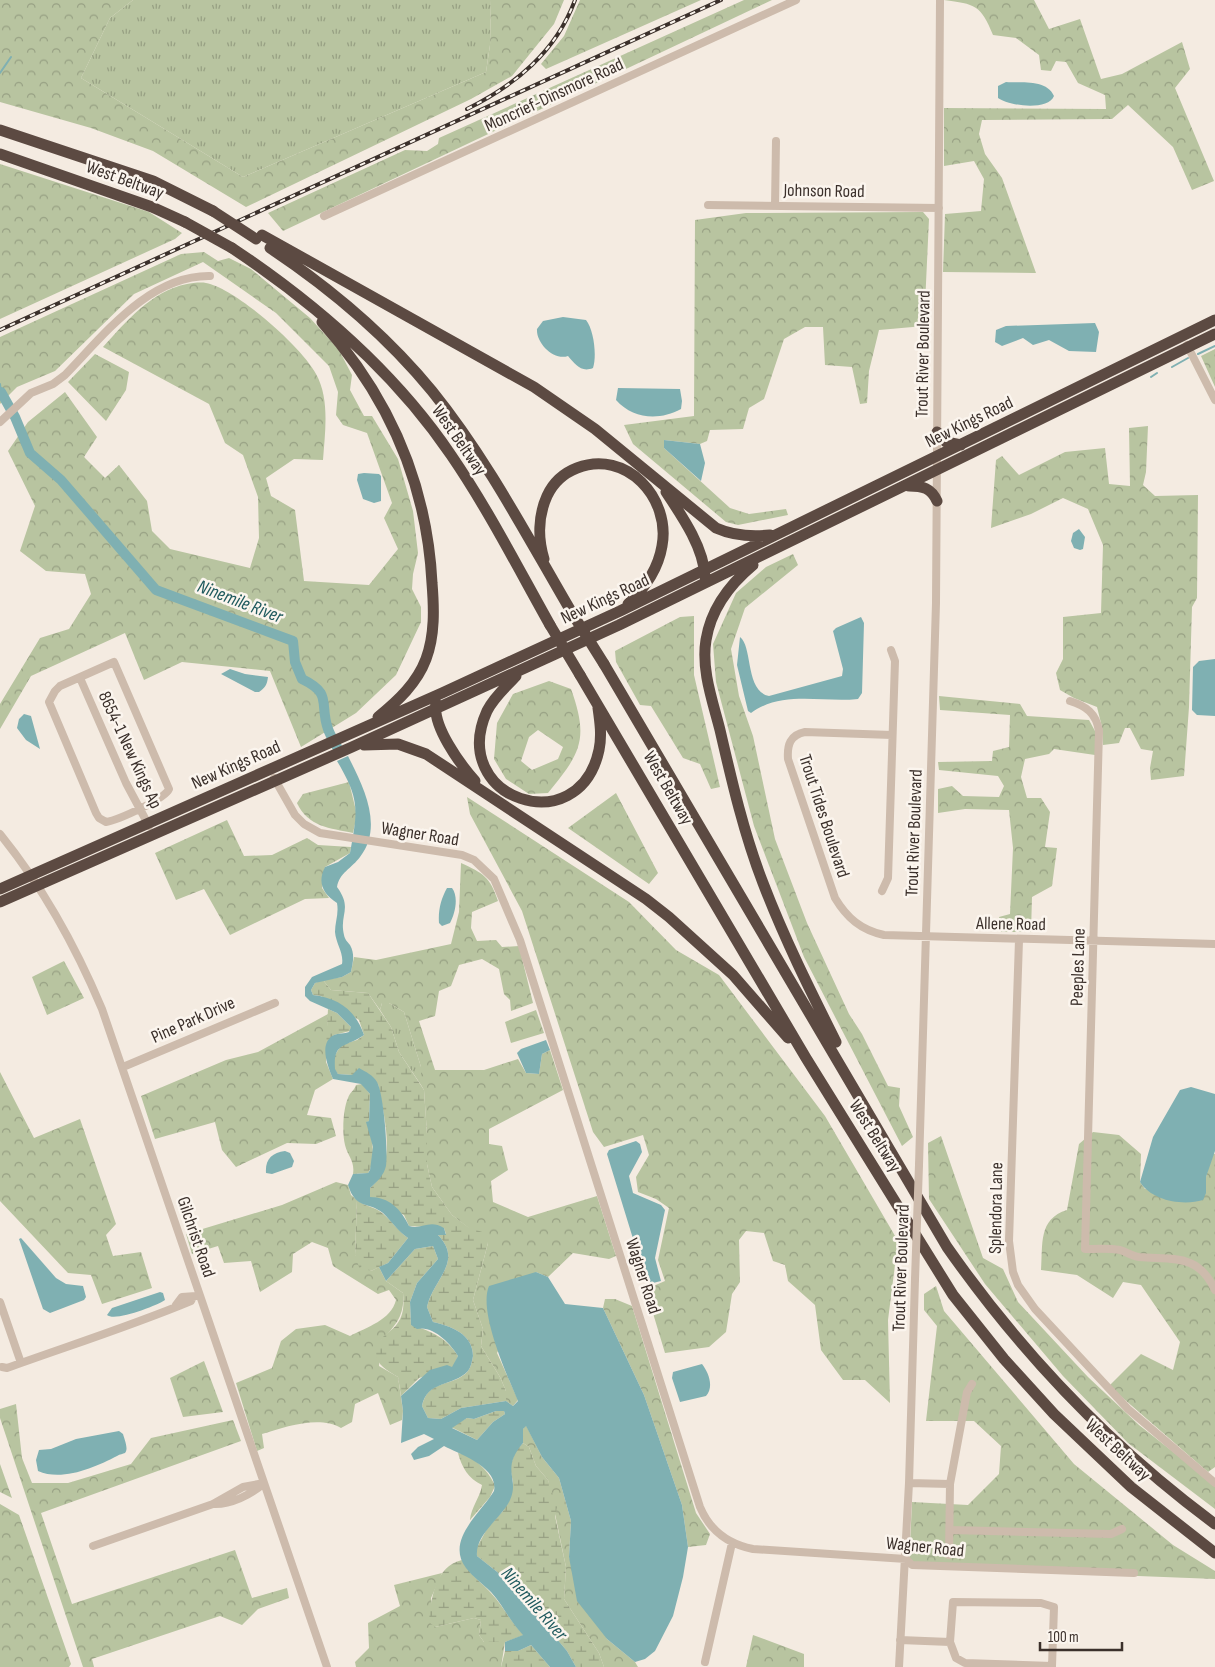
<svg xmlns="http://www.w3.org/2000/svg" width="1215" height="1667" viewBox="0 0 1215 1667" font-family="'Sofia Sans Condensed',sans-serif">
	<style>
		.grass { fill: url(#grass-tufts) }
		.forest { fill: url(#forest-crowns); fill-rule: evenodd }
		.wetland { fill: url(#wetland-marsh) }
		.water { fill: #7fb0b2; fill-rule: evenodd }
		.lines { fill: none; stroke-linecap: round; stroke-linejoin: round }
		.stream { stroke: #7fb0b2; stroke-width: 2 }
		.river { stroke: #7fb0b2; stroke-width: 10 }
		.minor { stroke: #cdbbac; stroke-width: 8 }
		.highway { stroke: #5c4a42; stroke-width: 11 }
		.rail-casing { stroke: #3b302b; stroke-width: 4 }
		.rail { stroke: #fbf5ee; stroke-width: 2; stroke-dasharray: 5.5; stroke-linecap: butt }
		.minor-bridge { stroke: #cdbbac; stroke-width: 8 }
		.highway-bridge { stroke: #5c4a42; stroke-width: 11 }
		.labels { text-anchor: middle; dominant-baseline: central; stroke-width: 5; stroke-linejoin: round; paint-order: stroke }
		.street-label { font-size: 18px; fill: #3b302b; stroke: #fbf5ee }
		.water-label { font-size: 19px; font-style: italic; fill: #1f5a5e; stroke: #fbf5ee }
	</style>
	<defs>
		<pattern id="grass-tufts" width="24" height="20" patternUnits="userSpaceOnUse" patternTransform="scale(1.25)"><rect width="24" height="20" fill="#b8c4a0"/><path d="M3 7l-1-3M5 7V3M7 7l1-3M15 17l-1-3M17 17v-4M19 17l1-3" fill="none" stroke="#97a083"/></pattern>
		<pattern id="forest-crowns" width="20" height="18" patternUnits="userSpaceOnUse" patternTransform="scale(1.25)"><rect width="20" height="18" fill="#b8c4a0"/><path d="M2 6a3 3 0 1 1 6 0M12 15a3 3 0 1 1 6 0" fill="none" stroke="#97a083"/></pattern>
		<pattern id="wetland-marsh" width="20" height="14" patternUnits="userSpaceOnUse" patternTransform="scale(1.25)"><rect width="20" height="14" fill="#b8c4a0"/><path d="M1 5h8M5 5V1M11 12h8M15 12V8" fill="none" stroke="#97a083"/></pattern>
	</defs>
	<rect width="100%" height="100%" fill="#f4ebe1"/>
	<path class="grass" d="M133 0H491L490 45 486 72 243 177 81 78 110 18Z
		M382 1003H389L404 1012 421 1067V1085L399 1052 391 1027 380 1010Z"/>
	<path class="forest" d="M0 0H133L110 18 81 78 243 177 486 72 490 45 491 0H564L554 24 512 76 471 99 246 207 153 151 91 128 0 102Z
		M580 0H701L546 69 541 64 564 36Z
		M744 0H772L283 231 268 213 405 150 427 151 438 144 439 138Z
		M944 0H1034L1049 29 1080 19 1101 79 1122 74 1182 42 1190 69 1175 88 1214 181 1192 190 1173 147 1128 105 1112 119 982 120 979 134 985 154 1002 178 1036 273 943 272 945 214 981 211 984 179 974 161 944 166V108L1106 109 1105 95 1078 83 1066 62 1056 61 1051 71 1041 70 1039 55 1016 38 993 35C981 5 975 4 944 0Z
		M0 164 149 212 182 233 175 239 0 319Z
		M923 212 929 219 924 326 879 330 869 371 867 403 860 404 852 367 825 365 823 327H805L784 339 764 399 749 408 743 429 710 430 707 441 700 444 664 440V448L730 508 749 514 786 509 788 515 738 525 726 522 633 444 624 425 694 416 695 220 746 213Z
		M204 252 218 261 229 258 251 269 310 318 339 350 352 375 350 390 364 416H372L398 459 413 511 418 553 413 574 412 589 421 607V622L396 675 356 713 301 747 270 671 182 662 144 680 125 633 31 676 0 729V704L40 638 69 629 91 594 85 574 46 571 20 551 35 506 8 451 28 422 65 392 97 437 84 457 105 478 119 465 147 501 152 531 170 549 250 568 259 538 258 497 243 455 225 443 209 404 103 347C126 322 151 291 187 284 192 283 201 282 206 283 235 288 302 347 316 374 330 399 325 432 323 460L294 459 266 478 271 496 295 510 304 581 369 585 398 549 384 518 392 503 367 433 343 425 336 415 338 392 329 366 276 313 203 262 134 294 55 371 17 387 0 404V337L181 254Z
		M1215 349V387L1201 356Z
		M95 354 129 372 126 390 106 421 68 382Z
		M1148 426 1146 472 1143 485 1155 496 1198 495 1197 598 1192 607 1189 707 1184 776 1151 780 1150 768 1153 751 1141 749 1130 728H1125L1119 743 1103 745 1102 727 1097 707 1074 698 1060 690 1056 673 1063 659V617L1101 613 1103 545 1088 509 1063 498 1031 514 991 528 996 460 1002 456 1019 475 1065 452 1105 448 1109 484 1130 486 1129 428Z
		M793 554 798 565 745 608 731 649 739 696 753 736 775 839 807 923 849 1014 862 1034 888 1086 900 1088 899 1106 913 1137 902 1146 804 957 754 826 716 682 713 644 736 593 766 567Z
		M694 616V675L720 787 711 789 700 764 683 758 651 706 640 705 616 662 615 651 680 617Z
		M549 681 571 689C589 739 581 753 548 793L529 794 506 779 494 759 497 723 513 694ZM538 730 563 747 558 759 532 770 521 761 529 737Z
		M939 696 1020 704 1027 716 1089 720 1095 731V755L1054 749 1049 754 1025 759 1021 777 1027 798H1041L1050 812 1045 847 1057 848 1052 886 1032 897 1031 932H1001L999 917 1010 914 1013 848 1009 810 965 809 938 813V789L952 786 963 796 999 797 1004 786 998 776 939 770 938 762 992 761 993 751 1009 747 1010 715 940 710Z
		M349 782 357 815 353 833C330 828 308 827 297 803L303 794Z
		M616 793 658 873 649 884 568 828Z
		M467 797 629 902 676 950 719 975 825 1116 898 1241 888 1320 890 1403 865 1380H843L821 1350 815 1305 788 1281 785 1265 773 1261 764 1233 746 1231 739 1240 740 1282 732 1294 726 1332 709 1347 665 1353 652 1310 651 1287 665 1281 658 1260 669 1208 656 1199 638 1192 636 1177 649 1155 643 1135 604 1147 593 1132 522 911 470 814Z
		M227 820 244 856 272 855 307 838 318 845 351 847 350 853 325 867 322 888 329 898 305 899 230 935 204 889 176 900 155 853Z
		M461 863C483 873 490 877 498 901L472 912 471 928 477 941 496 940 502 947 519 946 533 1003 511 1011 510 1000 504 994 499 969 482 959 459 965 451 986 439 991 435 1016 419 1021 435 1070H484L518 1059 526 1073 539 1074 542 1054 550 1050 563 1090 489 1129V1144L502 1146 508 1170 491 1181 493 1202 528 1217 597 1196 616 1256 609 1259 573 1253 548 1277 536 1272 497 1353 518 1400 513 1406 506 1401V1391L500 1377 481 1346 483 1329 473 1300 488 1243 452 1215 432 1187 427 1164V1134L424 1090 421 1085V1067L404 1012 389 1003H382L380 1010 368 993 331 990 323 980 342 977 351 972 354 957 376 960 451 944 459 912Z
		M64 961 84 998 47 1015 32 977Z
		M536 1010 544 1033 511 1043 505 1022Z
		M328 1014 326 1062 333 1079 315 1090 307 1115 331 1118 336 1136 316 1144 287 1143 236 1167 222 1150 215 1122 155 1139 141 1096 226 1060 258 1052Z
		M0 1072 34 1138 80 1119 116 1224 106 1235 113 1256 141 1252 152 1288 102 1304 91 1275 68 1273 0 1201Z
		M1093 1132 1119 1135 1141 1154 1140 1182 1145 1189 1206 1192V1177L1212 1153 1215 1154V1467L1208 1472 1109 1386 1141 1354 1173 1370 1180 1342 1141 1285 1123 1282 1113 1298 1077 1275 1041 1270C1043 1244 1038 1219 1067 1210L1079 1144Z
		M941 1136 983 1258 1003 1269 1018 1302 1088 1377 1139 1425 1215 1485V1509L1128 1443 1063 1376 985 1284 929 1199 928 1143Z
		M336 1182 348 1185 351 1195 357 1200 355 1255 371 1271 379 1267 386 1281 403 1293C405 1315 396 1326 381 1340L379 1366 398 1377 403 1411 402 1420 390 1425 378 1393 355 1404 352 1422 341 1428C319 1415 285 1427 262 1434L264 1448 257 1451 236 1383 272 1368 281 1341 296 1329 325 1325 350 1336C367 1327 391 1320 396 1300L389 1290 378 1294 333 1266 328 1248 312 1242 293 1254 292 1272 260 1292 251 1261 224 1263 218 1246 192 1254 186 1234 282 1205Z
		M936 1286 944 1311 1074 1464 1173 1545 1215 1571V1579L909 1567 912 1502 968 1505 999 1474 1001 1446 974 1421H926L937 1326 924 1310V1294Z
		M605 1299H615L632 1306 696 1513 710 1534 706 1545 688 1547 682 1505 644 1395 603 1308Z
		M204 1361 223 1412 183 1417 170 1378Z
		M16 1404 22 1458 32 1483H68L131 1464 151 1438 233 1420 241 1441 41 1513 72 1604 235 1550 252 1598 287 1588 289 1598 258 1609 242 1625 220 1616 92 1659 94 1667H83L0 1418V1409Z
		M526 1425 542 1457 559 1478 571 1521 569 1557 607 1639 635 1662 638 1667H604L599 1653 564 1599 566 1567 548 1480 536 1466 529 1447 523 1443V1429Z
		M0 1464 12 1498 0 1492Z
		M0 1504 19 1515 71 1664 69 1667H0Z
		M442 1573 431 1598 435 1627 474 1618 481 1620 479 1635 484 1642H505L501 1667H356L355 1662 369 1648 368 1623 400 1606 394 1585Z
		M753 1635 804 1654V1667H746Z"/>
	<path class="wetland" d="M323 980 331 990 368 993 391 1027 399 1052 424 1090 427 1134V1164L432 1187 452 1215 468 1227 485 1233 488 1243 473 1300 483 1329 481 1346 500 1377 506 1391V1401L461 1408 441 1419 428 1418 422 1406C428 1378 453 1388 468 1371 471 1367 472 1361 473 1356 473 1334 451 1326 433 1322L427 1307C433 1279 464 1262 438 1235L446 1234 444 1228 409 1226 404 1215 370 1198V1188C398 1164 384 1116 378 1084L352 1075 338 1074 334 1069V1057L341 1045 357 1040 364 1035 359 1020 321 996 313 995 311 990 315 983Z
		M328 1009 337 1013 351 1027 350 1031 334 1035 326 1045Z
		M362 1084 370 1094 369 1121 367 1122C372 1136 377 1160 368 1173L353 1174C355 1161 348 1157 345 1145 342 1133 343 1109 348 1098 350 1092 354 1091 356 1085Z
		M357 1200C365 1207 374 1206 382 1213 392 1221 398 1231 408 1238L388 1263 371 1271 359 1267 355 1255Z
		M433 1246 438 1259 417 1283 410 1302 411 1325C431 1331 447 1338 458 1356L453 1367 419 1378 401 1396 398 1377C383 1368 369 1360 380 1341 384 1334 393 1330 397 1324 404 1315 404 1304 403 1293L386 1281 415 1249Z
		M496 1411H504L505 1414 493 1422 477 1440 451 1427 467 1418 474 1419Z
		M523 1443 529 1447 536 1466 548 1480 557 1507 555 1516 566 1567 564 1599 599 1653 604 1667H576L567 1651 529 1606 515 1586 477 1556 476 1549 488 1527 503 1511 513 1482 510 1467 515 1452Z
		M458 1453C473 1455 490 1472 495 1486L490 1497 470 1520C471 1507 480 1498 482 1485 468 1478 462 1468 458 1453Z
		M462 1560C468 1573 481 1582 490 1592 503 1605 510 1622 524 1635L505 1642H484L479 1635 481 1620 474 1618 435 1627 429 1622C431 1599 435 1566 462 1560Z
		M531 1645 550 1667H501L505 1651H518Z"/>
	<path class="water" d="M1006 82C1021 83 1047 79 1054 96 1048 111 1009 106 998 98V86Z
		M563 317 586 320C594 330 597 356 593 368 581 373 575 364 568 356 554 361 536 343 537 329L543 321Z
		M1095 323 1099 332 1096 352 1069 351 1049 340 1033 345 1023 338 1002 346 995 342 996 330 1006 326Z
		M618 388 680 389 682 401 681 409C659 421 633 419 616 400Z
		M664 440 700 444 705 463 701 481 664 448Z
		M364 473 379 474 381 476V501L374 503 363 499 357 480 358 474Z
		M1079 529 1085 537 1083 549 1080 550 1074 548 1071 541 1073 533Z
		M861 617 864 623 862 693 858 699C823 703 782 690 751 713L748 711 737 665 740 637C753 647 745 691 769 696L842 676 843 669 833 631 836 628Z
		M1215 659V716L1197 715 1192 710 1193 667 1199 661Z
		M230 669 245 674 268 677C267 685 265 688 259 692H255L221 674Z
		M24 714 31 716 40 749 26 740 17 728 19 719Z
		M348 756C363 786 384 826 360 857 352 868 339 873 337 887 353 909 339 914 344 935 345 940 347 941 350 945 355 954 353 962 351 972L342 977 315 983 311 990 313 995C339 998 356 1011 364 1035 346 1048 333 1041 335 1069L338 1074 352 1075 359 1068C366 1072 373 1075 377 1082 384 1095 388 1151 386 1166 384 1175 377 1182 370 1188V1197C389 1197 401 1209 409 1226 422 1230 429 1219 444 1228L446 1235H438C464 1262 433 1279 427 1307L433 1322C451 1326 473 1334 473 1356 472 1361 471 1367 468 1371 453 1387 427 1380 422 1406L428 1418 441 1419 461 1408 506 1401 513 1406 518 1401C507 1375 478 1311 489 1286L536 1272 548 1277 565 1304 603 1308 644 1395 682 1505 688 1547 683 1577 673 1616 655 1651 645 1659 635 1662 607 1639 577 1601 569 1557 571 1521 559 1478 542 1457 526 1426 523 1429V1443C500 1470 520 1478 510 1500 501 1519 475 1534 477 1556L515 1586 529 1606 567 1651 576 1667H550L531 1645 518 1651H505V1642L523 1635C510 1622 503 1605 491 1592 483 1584 473 1577 466 1568 445 1540 481 1513 494 1491 499 1467 459 1454 444 1446L429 1456 414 1460 411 1454 418 1447 434 1439 424 1434 401 1443 403 1411 401 1396 430 1370 447 1365 452 1367 458 1356C451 1344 433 1325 417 1329L411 1325 410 1302 417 1283 438 1259 433 1246 415 1249 386 1281 379 1267 388 1263 408 1238C398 1231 392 1222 383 1213 368 1201 356 1210 348 1185L353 1174 368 1173 370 1170 373 1147 366 1122 369 1121 370 1094 361 1084 333 1079C328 1067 318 1043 334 1035 338 1033 345 1034 349 1032L351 1027 337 1013 310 1001 305 996V987L312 977 342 964C344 953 336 944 335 932 335 922 339 914 337 903 323 894 317 883 325 867L338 862 350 853C358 809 360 800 337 761ZM496 1411H504L505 1414 493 1422 477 1440 452 1428 467 1418 474 1419Z
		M447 888H452C459 897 455 914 450 923L442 926 439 923C438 910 441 899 447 888Z
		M546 1040 550 1050 542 1054 539 1074 526 1073 517 1053 521 1049Z
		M1191 1087 1215 1094V1151L1206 1177V1193L1203 1200C1183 1206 1152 1201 1140 1182L1153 1137 1180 1090Z
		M636 1141 640 1144 642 1152 629 1176 633 1193 661 1205 665 1210 655 1258 661 1281 653 1283 646 1281 607 1154 609 1150Z
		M285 1151 290 1153 294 1161 292 1167 272 1174 266 1173C265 1159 272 1153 285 1151Z
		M21 1238 56 1278 66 1284 83 1286 86 1297 84 1300 50 1313 43 1309 19 1239Z
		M160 1292 163 1293 165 1300C156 1306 115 1322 107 1315L112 1308Z
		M702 1364C709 1373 714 1387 706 1396L680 1402 672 1378 673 1372Z
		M119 1431 123 1434C124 1438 129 1449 125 1453 123 1454 120 1454 117 1456 96 1467 62 1482 38 1471L36 1460 39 1450 51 1449 76 1439Z"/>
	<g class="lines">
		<path class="stream" d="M0 73 11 57
			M1198 354 1215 346
			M1172 367 1188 358
			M1151 377 1157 373
			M0 384 1 392"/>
		<path class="river" d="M1 392 15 417 30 453 61 480 156 590 293 641 295 662 302 679C333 694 319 703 328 729 330 735 334 741 337 747"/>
		<path class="minor" d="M708 205 939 208
			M775 206 776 141
			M324 216 796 0
			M1187 345 1215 400
			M0 422 31 393 53 384 65 375C104 335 149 275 210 276
			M114 662 169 789C165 799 118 820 106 822L99 818 96 813 49 702 55 691 60 686Z
			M80 678 126 783 149 826
			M1070 701C1086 706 1096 713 1099 731L1085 1249C1096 1249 1109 1248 1120 1250 1127 1252 1132 1256 1139 1257 1173 1260 1198 1253 1215 1290
			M892 735 805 732C790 735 787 745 788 759L835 898C847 918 861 930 884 935L1215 944
			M274 778 295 815 304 824 320 833 462 855 474 860 494 879 520 940 700 1507C710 1531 728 1544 753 1549L906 1559 912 1565 1134 1573
			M0 834C43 887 76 947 102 1009L327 1667
			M882 891 888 878 895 661 891 650
			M1019 940 1009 1241 1013 1272 1018 1285 1035 1309 1128 1409 1215 1483
			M123 1067 275 1003
			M919 1165 936 603 940 0
			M0 1302 21 1363
			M176 1305 182 1297 196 1296
			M2 1367 7 1368C68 1346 131 1326 191 1301L193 1297
			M909 1483 950 1484
			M213 1504C230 1505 251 1495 264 1483
			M950 1530 1111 1534 1122 1529
			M93 1546 213 1504 243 1487 264 1483
			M949 1555 950 1484 967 1392 972 1384
			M900 1640 950 1642 956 1658 965 1663 1052 1666 1054 1607 1041 1603 953 1602 950 1642
			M705 1662 732 1543
			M899 1667 909 1483 915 1279"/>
		<path class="highway" d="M0 130 153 181 213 211
			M0 154 152 207 185 222
			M262 235 534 387 595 429 716 528C734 536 751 537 770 535
			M232 248C316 304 394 371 451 455 488 509 518 568 550 625
			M270 248C330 288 386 335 432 391 487 459 528 538 572 613
			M322 322C388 396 427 484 432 583 434 608 435 635 426 659 417 683 398 701 378 717
			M937 432 946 442 961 445
			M909 486C923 486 931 488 937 501
			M666 492C682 516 704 548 705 577
			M544 559C538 539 538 516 547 496 553 483 564 473 577 468 626 449 671 498 662 546 658 570 645 588 628 604
			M753 565C729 585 711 609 706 640 701 670 713 702 720 730 732 782 744 834 763 883 784 938 810 990 836 1042
			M604 664 947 1247C1022 1354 1111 1447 1215 1524
			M580 675 806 1058 953 1295 1004 1359 1054 1414 1131 1487 1215 1553
			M516 676C506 687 494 697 487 711 447 799 579 843 599 750 602 736 600 722 598 708
			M436 703C432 726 460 764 475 781
			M364 745 398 744 426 754 646 899 669 917 733 975 788 1038
			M0 889 442 693 620 611 1215 320
			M0 902 352 747 619 625 1215 334"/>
		<g class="rail-casing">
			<path id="rail" d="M467 109C515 85 556 52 575 0
				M0 330 721 0"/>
		</g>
		<use href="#rail" class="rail"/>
		<path class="minor-bridge" d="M915 1279 919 1165"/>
		<path class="highway-bridge" d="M213 211 256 239
			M185 222 232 248
			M572 613 604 664
			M550 625 580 675"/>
	</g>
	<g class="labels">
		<g class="street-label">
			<text transform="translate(554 95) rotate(-25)">Moncrief-Dinsmore Road</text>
			<text transform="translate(125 180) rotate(20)">West Beltway</text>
			<text transform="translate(824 191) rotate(1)">Johnson Road</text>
			<text transform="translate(923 354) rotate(-89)">Trout River Boulevard</text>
			<text transform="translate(969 422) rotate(-26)">New Kings Road</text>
			<text transform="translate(459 440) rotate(55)">West Beltway</text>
			<text transform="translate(605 599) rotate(-25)">New Kings Road</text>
			<text transform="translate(130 750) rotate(65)">8654-1 New Kings Ap</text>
			<text transform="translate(236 765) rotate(-24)">New Kings Road</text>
			<text transform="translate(668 788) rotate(60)">West Beltway</text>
			<text transform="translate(824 816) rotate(72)">Trout Tides Boulevard</text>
			<text transform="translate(914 833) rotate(-88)">Trout River Boulevard</text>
			<text transform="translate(420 834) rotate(9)">Wagner Road</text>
			<text transform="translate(1011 924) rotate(1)">Allene Road</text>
			<text transform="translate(1078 967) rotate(-88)">Peeples Lane</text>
			<text transform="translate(193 1020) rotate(-24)">Pine Park Drive</text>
			<text transform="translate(875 1136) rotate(58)">West Beltway</text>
			<text transform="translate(996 1208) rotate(-89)">Splendora Lane</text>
			<text transform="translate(196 1237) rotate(71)">Gilchrist Road</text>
			<text transform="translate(901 1268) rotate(-88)">Trout River Boulevard</text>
			<text transform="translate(643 1276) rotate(72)">Wagner Road</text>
			<text transform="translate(1118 1450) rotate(43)">West Beltway</text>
			<text transform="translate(925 1547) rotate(6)">Wagner Road</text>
		</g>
		<g class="water-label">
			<text transform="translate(240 602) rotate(21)">Ninemile River</text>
			<text transform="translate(534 1604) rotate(49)">Ninemile River</text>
		</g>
	</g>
	<path d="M1040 1642v8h82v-8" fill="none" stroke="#3b302b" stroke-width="2.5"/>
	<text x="1048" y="1642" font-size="15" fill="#3b302b" stroke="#fbf5ee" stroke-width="4" paint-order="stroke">100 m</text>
</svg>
